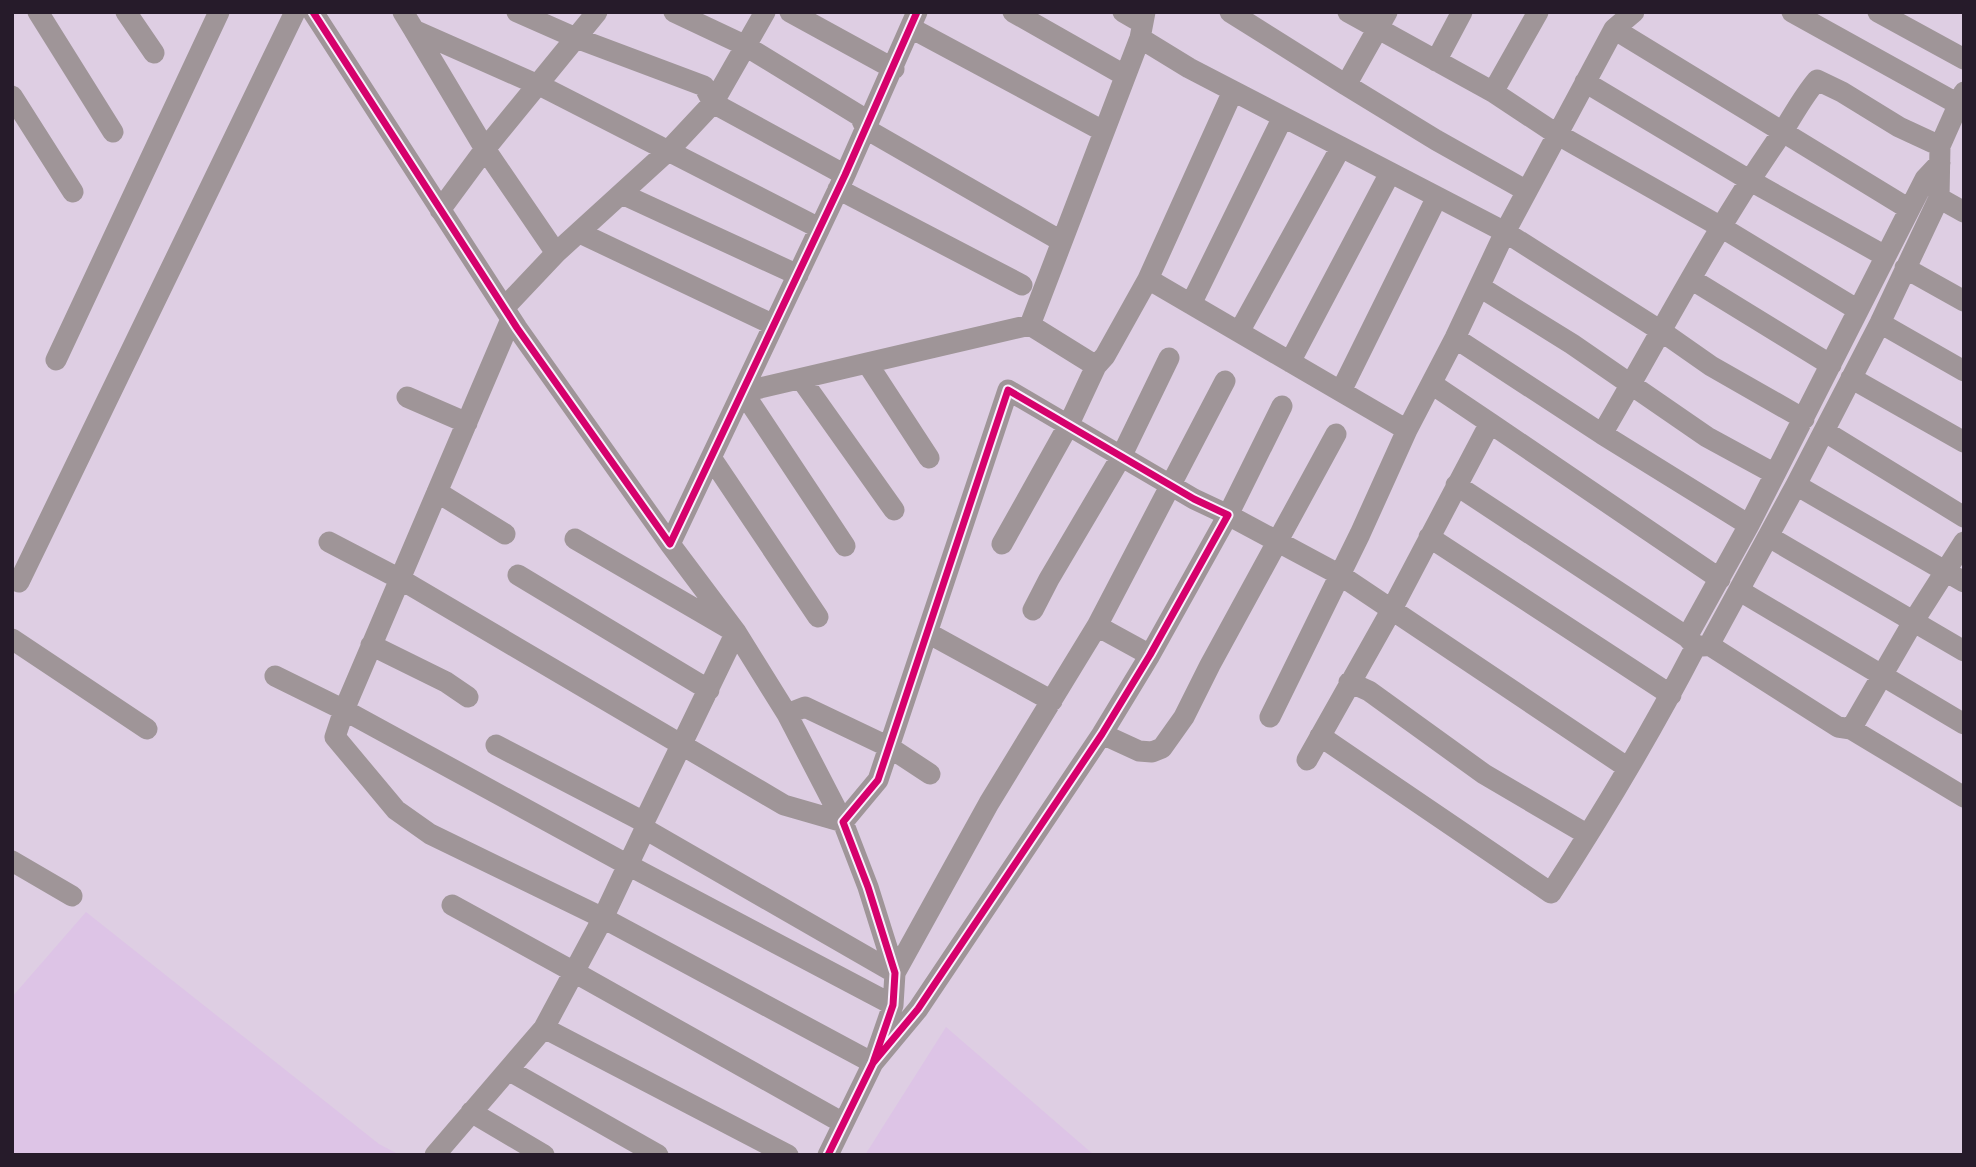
<svg xmlns="http://www.w3.org/2000/svg" width="1976" height="1167" viewBox="0 0 1976 1167" font-family="Barlow,sans-serif">
	<style>
		.built { fill: #ddc4e6 }
		.lines { fill: none; stroke-linecap: round; stroke-linejoin: round }
		.minor { stroke: #9f9598; stroke-width: 21 }
		.cycleway-casing { stroke: #f9edfd; stroke-width: 11 }
		.cycleway { stroke: #d6006c; stroke-width: 7 }
	</style>
	<rect width="100%" height="100%" fill="#decee3"/>
	<path class="built" d="M86 912 379 1144 400 1155H12V997Z
		M946 1027 1094 1155H865Z"/>
	<g class="lines">
		<path class="minor" d="M38 12 113 132
			M126 12 154 53
			M313 12 517 328 670 544 845 175 917 12
			M403 12 414 30 545 88 819 228
			M517 12 576 38 704 86 713 103 845 175
			M674 12 744 45 860 116 866 129 1061 241
			M790 12 894 69
			M1013 12 1124 75
			M1123 12 1142 23
			M1145 12 1140 38 1189 68 1505 232 1661 331 1711 366 1804 419
			M1230 12 1346 85
			M1348 12 1493 92 1555 133 1721 227 1858 310
			M1387 12 1346 85 1436 140 1527 191
			M1792 12 1958 104
			M1878 12 1964 59
			M911 28 1103 131
			M1614 29 1909 209
			M414 30 485 149 556 253
			M1436 61 1462 12
			M1585 82 1749 180 1885 256
			M1493 92 1538 12
			M12 96 73 192
			M838 189 1022 285
			M622 194 798 275
			M1939 198 1964 212
			M440 210 485 149 597 12
			M580 233 774 325
			M1905 268 1964 301
			M1148 279 1407 430
			M1691 279 1831 365
			M1480 287 1572 344 1707 437 1775 474
			M1191 304 1283 117
			M504 308 556 253 669 150 713 103 765 12
			M511 319 344 710 628 865 893 1005
			M1880 323 1964 371
			M1030 325 1140 38
			M1239 332 1341 147
			M1455 338 1602 434 1749 525
			M56 360 219 12
			M1290 362 1390 173
			M867 363 929 458
			M1851 378 1964 442
			M801 379 894 510
			M1341 391 1437 197
			M407 397 467 423
			M1282 406 1228 515 1340 575 1628 768
			M1490 423 1720 579
			M1824 431 1964 517
			M1602 434C1659 337 1711 236 1775 143 1790 122 1800 100 1817 80L1842 92 1899 127 1940 146
			M712 459 818 617
			M1456 485 1687 637C1693 645 1699 648 1709 645L1838 727 1851 729 1964 797
			M1796 485 1964 582
			M437 492 505 534
			M1429 537 1671 695
			M1769 537 1964 651
			M575 539 728 628
			M329 542 400 579 784 805 843 822 787 714 736 632 670 544
			M1002 544 1068 426 1096 366 1105 356 1148 279 1233 91
			M845 546 743 392 1030 325 1096 366
			M518 575 709 690
			M19 582 295 12
			M1740 591 1964 724
			M1033 610 1049 579 1121 457 1169 358
			M1097 626 1225 381
			M928 633 1052 701
			M1687 637 1749 525 1925 179 1940 163
			M12 639 147 729
			M371 645 446 682 468 697
			M1709 645 1796 485 1880 323 1939 198 1940 146 1964 92
			M275 676 344 710 335 737 396 810 430 834 603 918 873 1063
			M1349 682 1369 691 1484 774 1588 835
			M787 714 805 707 889 747 930 774
			M1270 717 1360 534 1407 430 1455 338 1505 232 1614 29 1634 12
			M1851 729 1913 622 1964 542
			M1102 734 1139 751 1152 752 1162 748 1184 717 1210 665 1336 434
			M1320 736 1551 893C1603 813 1652 731 1696 646
			M496 745 644 822
			M1307 760 1392 609 1490 423 1432 384
			M645 829 895 973 989 803 1097 626 1150 655
			M12 861 72 896
			M452 905 574 972 603 918 645 829 644 822 736 632
			M544 1028 788 1155
			M508 1070 658 1155
			M471 1112 544 1155
			M435 1155 544 1028 574 972 843 1123
			M828 1155 873 1063 893 1005 895 973 868 887 843 822 878 780 1008 390 1194 499 1228 515 1150 655 1102 734 918 1009 873 1063"/>
		<g class="cycleway-casing">
			<path id="cycleway" d="M313 12 517 328 670 544 845 175 917 12
				M828 1155 873 1063 893 1005 895 973 868 887 843 822 878 780 1008 390 1194 499 1228 515 1150 655 1102 734 918 1009 873 1063"/>
		</g>
		<use href="#cycleway" class="cycleway"/>
	</g>
	<rect width="1976" height="1167" fill="none" stroke="#261b2a" stroke-width="28"/>
</svg>
